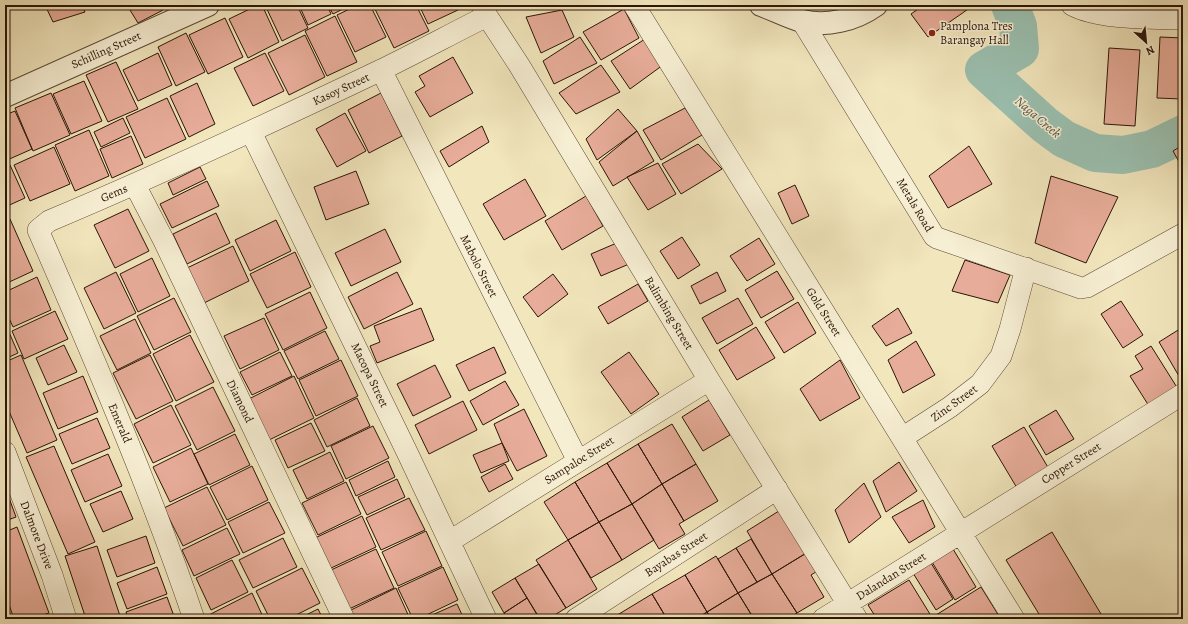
<svg xmlns="http://www.w3.org/2000/svg" width="1188" height="624" viewBox="0 0 1188 624" font-family="Alegreya,serif">
	<style>
		.lines { fill: none; stroke-linecap: round; stroke-linejoin: round }
		.river { stroke: #9bc0b0; stroke-width: 38 }
		.building { fill: #e8ad9a; stroke: #2a1506 }
		.minor-casing { stroke: #5c4934; stroke-width: 22 }
		.tertiary-casing { stroke: #5c4934; stroke-width: 24 }
		.minor { stroke: #f7efd4; stroke-width: 21 }
		.tertiary { stroke: #f7efd4; stroke-width: 22 }
		.poi-dot { fill: #8f2418; stroke: #f7efd4; stroke-width: 1.5 }
		.labels { text-anchor: middle; dominant-baseline: central; stroke-width: 3; stroke-linejoin: round; paint-order: stroke }
		.poi-label { font-size: 12px; fill: #2a1506; stroke: #f7efd4; text-anchor: start }
		.street-label { font-size: 12px; fill: #2a1506; stroke: #f7efd4 }
		.water-label { font-size: 13px; font-style: italic; fill: #525142; stroke: #f7efd4 }
	</style>
	<rect width="100%" height="100%" fill="#f2e6bd"/>
	<filter id="stains"><feTurbulence type="fractalNoise" baseFrequency=".005" numOctaves="4"/><feColorMatrix values="0 0 0 0 .2 0 0 0 0 .09 0 0 0 0 .02 0 0 0 .5 -.17"/></filter>
	<radialGradient id="worn" r=".72"><stop offset=".6" stop-color="#630" stop-opacity="0"/><stop offset="1" stop-color="#630" stop-opacity=".3"/></radialGradient>
	<g class="lines">
		<path class="river" d="M1010 5 1018 26 1020 49 984 70 1045 125 1064 139 1095 153 1123 155 1152 149 1183 134"/>
	</g>
	<path class="building" d="M45 5H82L85 12 53 22Z
		M141 5H160L163 10 138 23 130 10Z
		M258 5H262L279 42 248 58 229 19Z
		M265 5H297L308 28 282 41Z
		M299 5H327L331 14 308 25Z
		M328 5H351L333 14Z
		M358 5H370L386 37 355 52 337 15Z
		M373 5H416L429 31 394 48Z
		M419 5H456L458 10 428 24Z
		M577 5H587L580 9Z
		M924 5H974L928 37 911 14Z
		M624 9 639 38 601 60 583 32Z
		M562 10 574 37 541 53 526 17Z
		M335 16 357 62 327 76 305 31Z
		M225 18 243 57 208 74 189 35Z
		M186 33 205 72 176 86 158 47Z
		M305 35 325 77 289 95 268 53Z
		M580 37 597 63 554 84 543 61Z
		M1160 37 1183 38 1182 99 1157 98Z
		M645 39 663 65 630 89 611 61Z
		M1109 48 1140 50 1135 126 1104 124Z
		M158 53 172 85 138 101 123 70Z
		M265 53 284 91 253 106 234 68Z
		M453 57 473 93 430 117 415 92 425 86 419 76Z
		M116 62 138 109 108 122 86 75Z
		M601 65 620 92 576 114 559 93Z
		M84 81 102 121 71 134 53 94Z
		M197 83 215 124 189 137 170 96Z
		M51 93 70 135 33 151 15 108Z
		M381 93 402 136 369 153 348 110Z
		M167 98 186 139 145 158 126 117Z
		M685 108 702 135 661 160 643 130Z
		M618 109 637 131 597 160 586 139Z
		M15 111 32 149 5 161V115Z
		M345 113 366 151 337 167 316 129Z
		M123 118 130 133 101 147 94 132Z
		M482 126 489 142 449 167 440 151Z
		M89 130 109 176 75 191 55 145Z
		M637 131 654 161 613 186 599 162Z
		M131 136 143 164 112 178 100 149Z
		M698 144 722 169 681 194 662 164Z
		M1183 145V169L1173 151Z
		M969 146 992 184 948 208 929 176Z
		M54 147 70 184 30 201 14 165Z
		M658 163 676 194 648 210 627 177Z
		M10 165 25 198 5 207V167Z
		M200 167 206 179 173 195 168 183Z
		M356 171 369 204 326 220 314 187Z
		M1051 176 1118 197 1086 263 1035 243Z
		M525 179 546 216 504 240 483 204Z
		M207 181 219 206 172 228 160 204Z
		M795 185 809 216 792 224 778 193Z
		M586 196 603 226 562 250 545 221Z
		M128 209 149 251 115 268 94 225Z
		M216 213 230 243 187 264 173 234Z
		M10 219 33 271 5 284V222Z
		M276 220 291 251 250 271 235 240Z
		M385 229 401 262 351 286 335 253Z
		M682 237 700 265 678 279 660 251Z
		M759 238 775 264 747 281 730 256Z
		M619 242 629 264 601 276 591 254Z
		M233 246 249 281 204 303 187 268Z
		M295 252 311 287 267 308 250 274Z
		M152 258 170 296 138 312 120 274Z
		M965 260 1010 275 998 303 952 291Z
		M777 271 794 299 761 318 745 290Z
		M116 272 136 313 104 329 84 288Z
		M397 272 413 304 364 329 348 297Z
		M717 272 726 291 700 304 691 286Z
		M553 274 568 294 538 317 523 297Z
		M37 277 51 310 13 327 5 309V292Z
		M638 284 648 301 608 324 598 307Z
		M310 292 327 328 283 350 265 314Z
		M174 298 191 332 154 350 137 316Z
		M738 298 753 324 717 344 702 318Z
		M1121 301 1143 335 1123 348 1101 314Z
		M798 302 816 333 784 353 765 322Z
		M421 308 434 340 377 363 370 346 380 342 374 326Z
		M898 308 912 333 886 346 872 326Z
		M55 311 68 339 24 359 12 331Z
		M264 318 279 350 240 369 224 336Z
		M135 319 151 353 117 370 100 336Z
		M5 323 18 353 5 359Z
		M756 327 775 358 737 380 719 350Z
		M1183 327V383L1159 342Z
		M325 331 339 359 298 379 284 351Z
		M190 335 214 382 176 401 153 354Z
		M916 341 935 375 903 393 888 360Z
		M64 345 77 372 48 385 36 358Z
		M1151 346 1178 389 1149 406 1130 376 1143 369 1135 356Z
		M494 347 506 373 469 391 456 365Z
		M280 352 292 376 252 395 240 372Z
		M629 352 659 394 631 414 601 372Z
		M21 355 57 440 27 453 5 402V362Z
		M150 355 173 401 136 419 113 373Z
		M341 360 358 396 316 416 299 380Z
		M840 360 860 398 820 421 800 389Z
		M435 365 451 397 413 416 397 384Z
		M83 376 98 412 58 429 43 393Z
		M294 376 314 418 267 441 247 400Z
		M505 381 519 405 483 425 470 401Z
		M213 387 235 431 197 450 175 406Z
		M357 398 370 426 327 447 314 420Z
		M709 400 730 435 703 451 682 417Z
		M463 401 477 430 429 454 415 425Z
		M171 405 191 445 153 463 134 424Z
		M524 409 547 456 517 471 502 443 494 424Z
		M1056 410 1074 439 1046 455 1029 426Z
		M97 418 110 448 72 464 59 434Z
		M311 423 325 451 288 468 275 440Z
		M672 424 696 464 662 484 638 444Z
		M373 426 389 458 346 479 331 446Z
		M1024 427 1049 469 1017 488 992 446Z
		M235 434 250 465 209 485 194 454Z
		M502 443 509 461 481 473 473 455Z
		M638 444 662 484 632 504 607 463Z
		M54 446 95 542 68 554 26 457Z
		M191 448 208 484 170 502 153 467Z
		M330 452 344 481 307 499 293 470Z
		M108 454 122 486 85 502 71 470Z
		M388 461 395 477 356 496 349 480Z
		M899 462 917 491 886 512 873 481Z
		M607 463 632 504 599 522 575 482Z
		M505 464 513 479 489 492 481 477Z
		M696 464 718 501 684 521 662 484Z
		M252 466 268 500 227 520 210 487Z
		M397 479 405 497 367 515 358 497Z
		M346 482 361 514 318 535 302 503Z
		M575 482 599 522 568 540 544 502Z
		M864 483 881 517 849 543 835 510Z
		M662 484 684 521 679 524 685 534 659 549 632 504Z
		M5 487 16 517 5 521Z
		M207 487 226 525 183 546 164 508Z
		M121 491 133 519 103 532 90 504Z
		M409 498 425 530 381 550 366 518Z
		M923 500 935 527 909 543 892 517Z
		M269 502 285 533 243 553 228 522Z
		M632 504 654 540 622 560 599 522Z
		M782 509 808 552 772 574 747 531Z
		M362 516 376 547 329 569 315 538Z
		M599 522 622 560 591 578 568 540Z
		M17 527 49 613 31 619H14L5 593V532Z
		M227 528 240 554 194 576 182 550Z
		M426 531 442 566 398 586 382 552Z
		M1052 532 1104 619H1042L1006 560Z
		M146 536 155 563 117 577 107 550Z
		M283 538 297 567 253 588 239 560Z
		M751 539 772 574 757 582 736 548Z
		M568 540 597 589 566 608 536 560Z
		M97 546 121 619H86L65 556Z
		M736 548 757 582 738 593 718 559Z
		M376 549 394 588 349 609 331 570Z
		M953 549 976 587 955 600 932 562Z
		M808 552 819 570 811 575 824 597 797 613 772 574Z
		M716 556 738 593 707 612 685 575Z
		M232 560 248 592 211 610 196 578Z
		M931 563 953 599 936 610 913 573Z
		M539 564 566 608 548 619H540L515 578Z
		M157 567 167 594 127 609 117 583Z
		M443 567 458 600 418 619H413L398 588Z
		M302 568 320 603 288 619H270L256 591Z
		M772 574 797 613 787 619H754L738 593Z
		M685 575 707 612 696 619H667L652 594Z
		M515 578 527 598 504 613 492 592Z
		M909 580 933 619H877L868 605Z
		M981 587 999 616 993 619H938L936 615Z
		M396 588 410 619H355L351 610Z
		M252 593 264 619H201Z
		M738 593 754 619H711L707 612Z
		M652 594 667 619H622L619 614Z
		M167 597 175 619H128L126 612Z
		M527 598 539 618 508 619 504 613Z
		M5 600 12 619H5Z
		M457 604 464 619H423Z
		M318 609 323 619H298Z
		M707 612 711 619H696Z
		M619 614 622 619H611Z"/>
	<g class="lines">
		<g class="minor-casing">
			<path id="minor" d="M482 5 487 16 519 65 709 380 857 619
				M634 5 1014 619
				M1072 5C1100 20 1151 18 1183 19
				M802 21 934 236 937 238 1081 288 1087 287 1183 234
				M381 70 578 461
				M251 132 406 450 486 619
				M135 185 164 241 344 619
				M902 438 950 407 980 384 1001 356 1010 329 1026 268
				M5 452 52 575 66 619
				M450 541 709 380
				M194 619C149 486 94 358 38 230L49 221C161 174 270 123 379 71 416 53 451 34 487 16
				M576 619 777 489
				M823 619 1183 394"/>
		</g>
		<g class="tertiary-casing">
			<path id="tertiary" d="M761 5C775 10 788 17 802 21 827 27 855 20 876 5
				M5 96 208 5"/>
		</g>
		<use href="#minor" class="minor"/>
		<use href="#tertiary" class="tertiary"/>
	</g>
	<circle class="poi-dot" cx="932" cy="33" r="4"/>
	<g class="labels">
		<g class="poi-label">
			<text x="940" y="26">Pamplona Tres<tspan x="940" dy="14">Barangay Hall</tspan></text>
		</g>
		<g class="street-label">
			<text transform="translate(106 50) rotate(-24)">Schilling Street</text>
			<text transform="translate(341 89) rotate(-25)">Kasoy Street</text>
			<text transform="translate(114 193) rotate(-23)">Gems</text>
			<text transform="translate(915 205) rotate(59)">Metals Road</text>
			<text transform="translate(479 266) rotate(63)">Mabolo Street</text>
			<text transform="translate(824 312) rotate(58)">Gold Street</text>
			<text transform="translate(669 313) rotate(59)">Balimbing Street</text>
			<text transform="translate(370 375) rotate(64)">Macopa Street</text>
			<text transform="translate(240 401) rotate(64)">Diamond</text>
			<text transform="translate(954 403) rotate(-36)">Zinc Street</text>
			<text transform="translate(120 423) rotate(67)">Emerald</text>
			<text transform="translate(579 460) rotate(-32)">Sampaloc Street</text>
			<text transform="translate(1071 463) rotate(-32)">Copper Street</text>
			<text transform="translate(37 535) rotate(69)">Dalmore Drive</text>
			<text transform="translate(676 554) rotate(-33)">Bayabas Street</text>
			<text transform="translate(891 576) rotate(-32)">Dalandan Street</text>
		</g>
		<g class="water-label">
			<text transform="translate(1038 117) rotate(41)">Naga Creek</text>
		</g>
	</g>
	<rect width="1188" height="624" fill="none" stroke="#f2e6bd" stroke-width="20"/>
	<rect x="6" y="6" width="1176" height="612" fill="none" stroke="#2a1506" stroke-width="2"/>
	<rect x="10" y="10" width="1168" height="604" fill="none" stroke="#2a1506"/>
	<g transform="translate(1146 42) rotate(153)" stroke="#f7efd4" stroke-width="3" paint-order="stroke">
	<path d="M0-3L7 15L0 10L-7 15Z" fill="#2a1506"/>
	<text y="-6" font-size="11" font-weight="bold" text-anchor="middle" fill="#2a1506">N</text>
	</g>
	<rect width="100%" height="100%" filter="url(#stains)"/>
	<rect width="100%" height="100%" fill="url(#worn)"/>
</svg>
